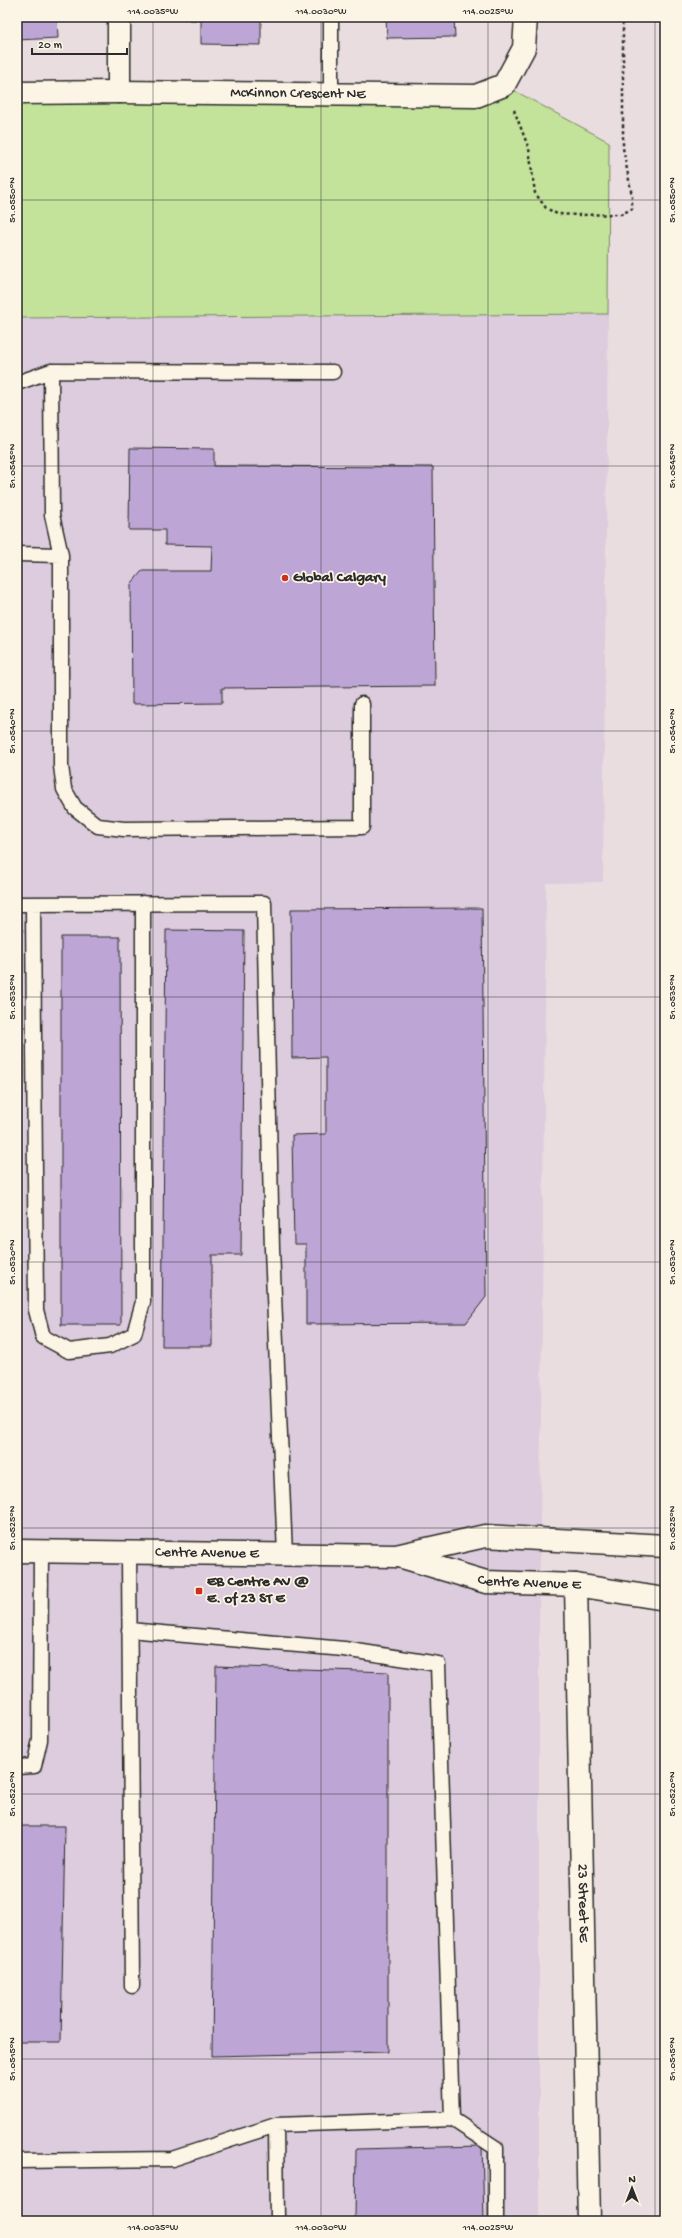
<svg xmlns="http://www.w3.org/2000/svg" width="682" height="2238" viewBox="0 0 682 2238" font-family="'Gochi Hand',sans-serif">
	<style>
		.built { fill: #dcccdd }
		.green { fill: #c3e29a; stroke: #778662 }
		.building { fill: #bda6d5; stroke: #2b2b2b }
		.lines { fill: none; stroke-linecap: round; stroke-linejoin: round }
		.lane-casing { stroke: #2b2b2b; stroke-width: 17 }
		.street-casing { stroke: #2b2b2b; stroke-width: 25 }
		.secondary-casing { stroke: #2b2b2b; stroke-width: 25 }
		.path { stroke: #2b2b2b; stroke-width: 2.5; stroke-dasharray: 3 3; stroke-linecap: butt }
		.lane { stroke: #fcf5e5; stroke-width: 14 }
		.street { stroke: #fcf5e5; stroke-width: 22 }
		.secondary { stroke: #fcf5e5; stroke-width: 22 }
		.ticks { fill: none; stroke: #2b2b2b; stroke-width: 1; stroke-opacity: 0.45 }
		.poi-dot { fill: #c8321e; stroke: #fcf5e5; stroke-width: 1.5 }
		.labels { text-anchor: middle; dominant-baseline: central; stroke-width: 3.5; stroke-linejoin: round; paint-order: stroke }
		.street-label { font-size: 15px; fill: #2b2b2b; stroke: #fcf5e5 }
		.poi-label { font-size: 15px; font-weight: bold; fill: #2b2b2b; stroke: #fcf5e5; text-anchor: start }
		.neatline { fill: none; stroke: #2b2b2b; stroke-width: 1.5 }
		.ticks-label { font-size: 10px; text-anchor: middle; fill: #2b2b2b }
	</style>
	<rect width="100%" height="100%" fill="#e9dde0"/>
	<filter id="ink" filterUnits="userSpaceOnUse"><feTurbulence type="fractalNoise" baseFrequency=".025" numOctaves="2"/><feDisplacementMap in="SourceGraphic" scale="8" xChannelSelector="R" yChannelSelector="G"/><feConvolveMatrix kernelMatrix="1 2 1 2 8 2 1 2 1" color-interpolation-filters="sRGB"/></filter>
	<g filter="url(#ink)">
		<path class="built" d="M608 314 603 882 546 883 539 1630V2221H17V318Z"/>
		<path class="green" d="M504 85 609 142 608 314 17 318V93Z"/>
		<path class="building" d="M17 17H57L58 38 17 40Z
			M189 17H261V45L201 44V20H189Z
			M386 17H454L455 37 387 38Z
			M130 448 214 449V466L433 467 435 686 222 688V703L132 704 131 584 142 571H211L212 546 165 545V530H129Z
			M482 908 486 1297 466 1323 306 1324V1244H294L292 1135 326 1134V1057L292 1058 291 909Z
			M166 930 244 931 241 1255H212V1346H162Z
			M61 937H120L121 1325H61Z
			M216 1666 388 1672V2052L212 2056Z
			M17 1826H65L61 2042H17Z
			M482 2146 484 2221H355L356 2149Z"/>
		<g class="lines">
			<g class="lane-casing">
				<path id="lane" d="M331 17V96
					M17 383 51 371
					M17 554 61 555V766L64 789 75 808 98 826 124 829 362 827V704
					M61 555 52 515 51 371 333 372
					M17 904 264 903 272 1249 285 1554
					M33 904 36 1310 43 1337 69 1351 110 1346 134 1334 143 1302V903
					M129 1553 132 1986
					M129 1630 344 1649 438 1664 452 2119 276 2125 277 2221
					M17 1767 34 1766 40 1740 41 1551
					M452 2119 496 2148V2221
					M17 2161 172 2159 276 2125"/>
			</g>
			<g class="street-casing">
				<g id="street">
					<path d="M119 92V17"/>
					<path id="s1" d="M17 93 119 92 476 96 504 85 524 48 526 17"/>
					<path id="s2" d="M576 1585 589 2221"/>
				</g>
			</g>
			<g class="secondary-casing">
				<g id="secondary">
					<path id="s3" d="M17 1551 396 1556 485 1536 665 1546"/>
					<path id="s4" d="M399 1556 486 1582 576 1585 665 1599"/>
				</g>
			</g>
			<path class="path" d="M514 110 529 149 535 193 546 208 557 214 579 215 621 214 632 209V196L623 148V17"/>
			<use href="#lane" class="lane"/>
			<use href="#street" class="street"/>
			<use href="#secondary" class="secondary"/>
		</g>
	</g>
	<path class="ticks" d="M153 17V2221M321 17V2221M488 17V2221M655 17V2221M17 200H665M17 466H665M17 731H665M17 997H665M17 1262H665M17 1528H665M17 1794H665M17 2059H665"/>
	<g class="poi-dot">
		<circle cx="285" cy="578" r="4"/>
		<rect x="195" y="1587" width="8" height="8" rx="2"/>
	</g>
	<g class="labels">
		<g class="street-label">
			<text stroke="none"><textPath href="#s1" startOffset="281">McKinnon Crescent NE</textPath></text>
			<text stroke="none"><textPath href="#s3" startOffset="190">Centre Avenue E</textPath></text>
			<text stroke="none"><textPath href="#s4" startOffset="134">Centre Avenue E</textPath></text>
			<text stroke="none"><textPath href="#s2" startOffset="318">23 Street SE</textPath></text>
		</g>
		<g class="poi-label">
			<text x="293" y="578">Global Calgary</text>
			<text x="207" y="1582">EB Centre AV @<tspan x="207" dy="17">E. of 23 ST E</tspan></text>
		</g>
	</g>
	<rect width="682" height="2238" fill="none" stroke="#fcf5e5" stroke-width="44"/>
	<g transform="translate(632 2188)" stroke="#fcf5e5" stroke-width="3" paint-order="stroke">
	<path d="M0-3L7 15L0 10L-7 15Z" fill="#2b2b2b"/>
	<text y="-6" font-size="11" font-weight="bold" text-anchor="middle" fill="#2b2b2b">N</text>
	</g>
	<path d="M32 48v6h95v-6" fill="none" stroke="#2b2b2b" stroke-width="2"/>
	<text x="38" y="48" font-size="12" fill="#2b2b2b" stroke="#fcf5e5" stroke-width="3" paint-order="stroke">20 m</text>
	<rect x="22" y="22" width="638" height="2194" class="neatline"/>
	<g class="ticks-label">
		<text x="153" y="14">114.0035°W</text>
		<text x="321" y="14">114.0030°W</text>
		<text x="488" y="14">114.0025°W</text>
		<text transform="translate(11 200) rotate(-90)" y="4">51.0550°N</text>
		<text transform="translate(671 200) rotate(-90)" y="4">51.0550°N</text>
		<text transform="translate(11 466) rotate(-90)" y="4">51.0545°N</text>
		<text transform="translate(671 466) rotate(-90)" y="4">51.0545°N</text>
		<text transform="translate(11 731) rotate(-90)" y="4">51.0540°N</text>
		<text transform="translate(671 731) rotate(-90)" y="4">51.0540°N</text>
		<text transform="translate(11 997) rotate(-90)" y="4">51.0535°N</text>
		<text transform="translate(671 997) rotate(-90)" y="4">51.0535°N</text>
		<text transform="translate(11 1262) rotate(-90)" y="4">51.0530°N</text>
		<text transform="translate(671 1262) rotate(-90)" y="4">51.0530°N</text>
		<text transform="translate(11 1528) rotate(-90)" y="4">51.0525°N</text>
		<text transform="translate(671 1528) rotate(-90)" y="4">51.0525°N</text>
		<text transform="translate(11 1794) rotate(-90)" y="4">51.0520°N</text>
		<text transform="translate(671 1794) rotate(-90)" y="4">51.0520°N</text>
		<text transform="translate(11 2059) rotate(-90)" y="4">51.0515°N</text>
		<text transform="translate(671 2059) rotate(-90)" y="4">51.0515°N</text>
		<text x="153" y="2230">114.0035°W</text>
		<text x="321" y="2230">114.0030°W</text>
		<text x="488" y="2230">114.0025°W</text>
	</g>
</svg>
